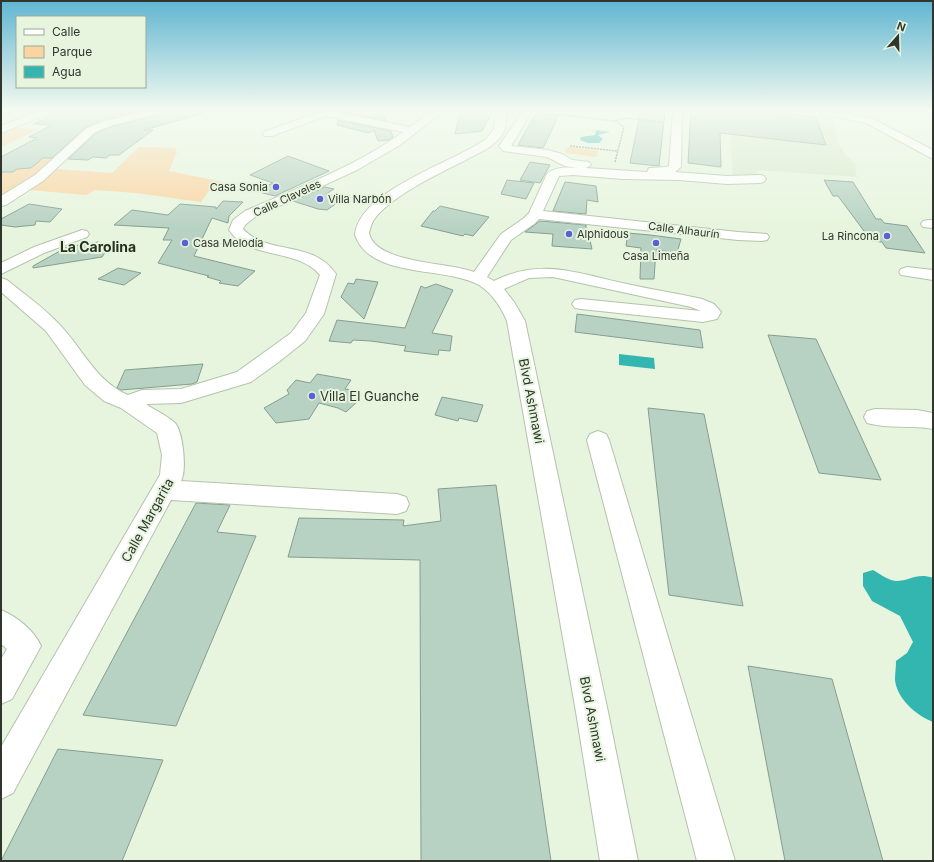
<svg xmlns="http://www.w3.org/2000/svg" width="934" height="862" viewBox="0 0 934 862" font-family="Inter,sans-serif">
	<style>
		.built { fill: #d9eacd }
		.green { fill: #fad5a3 }
		.water { fill: #32b6af }
		.building { fill: #b7d2c3; stroke: #859e91 }
		.lines { fill: none; stroke-linecap: round; stroke-linejoin: round }
		.minor-casing { stroke: #b5c2ac; stroke-width: 2 }
		.path { stroke: #858f7f; stroke-width: 1.5; stroke-dasharray: 2 1; stroke-linecap: butt }
		.minor { fill: #fff; fill-rule: evenodd }
		.poi-dot { fill: #5a60d7; stroke: #e7f5de; stroke-width: 1.5 }
		.labels { text-anchor: middle; dominant-baseline: central; stroke-width: 4; stroke-linejoin: round; paint-order: stroke }
		.far-poi-label { font-size: 11px; fill: #30362d; stroke: #e7f5de; text-anchor: start }
		.far-street-label { font-size: 11px; fill: #30362d; stroke: #e7f5de }
		.poi-label { font-size: 13px; fill: #30362d; stroke: #e7f5de; text-anchor: start }
		.street-label { font-size: 13px; fill: #30362d; stroke: #e7f5de }
		.far-district-label { font-size: 14px; font-weight: bold; fill: #27311f; stroke: #e7f5de }
	</style>
	<rect width="100%" height="100%" fill="#e7f5de"/>
	<path class="built" d="M728 109H823L832 114 837 141 845 154 855 164 856 175 859 177 756 170 758 176 733 178Z"/>
	<path class="green" d="M15 128 40 129 1 147V133Z
		M139 147 175 148 177 152 169 171 223 182 208 192 201 202 136 193 95 190 86 195 29 190 57 169 112 173Z
		M568 147 598 151 596 157 565 153Z
		M54 157 36 174 6 194H1V158Z"/>
	<path class="water" d="M596 130 610 132 598 135 603 139 599 143H588L580 140 581 137 595 135Z
		M619 354 654 358 655 369 619 365Z
		M873 570C880 574 888 580 896 581 910 581 917 572 933 578V722C916 715 897 699 895 680 895 674 896 667 896 661L907 653 913 642 900 616 872 601 863 586V573Z"/>
	<path class="building" d="M65 109H102L114 114 135 109H149L105 120 86 127 52 158H43L31 168 17 169 13 172H1V157L37 138 29 137 52 125 33 124Z
		M171 109H203L204 113 144 130H153L119 155H110L106 158 93 157 88 160 68 159 96 133 113 126 169 112Z
		M339 109H380L386 121 339 111Z
		M461 109H494L482 131 455 134Z
		M641 109 665 111 659 166 630 163Z
		M691 109 734 110V109L764 112V110L816 118 826 145 720 133 721 167 688 163Z
		M536 113 559 115 543 148 518 145Z
		M338 120 391 131 393 137 389 140 378 141 374 130 369 133 337 125Z
		M288 156 329 171 275 196 255 191 273 183 250 175Z
		M530 162 550 165 540 183 520 180Z
		M507 180 534 183 526 199 501 194Z
		M824 180 853 182 876 219H881L884 223 907 226 925 253 886 248 882 242 869 241 864 231 838 196H833Z
		M565 182 596 186 598 202 587 200 586 214 553 211Z
		M325 187 334 189 326 194 344 198 327 210 318 209 293 201Z
		M223 201 243 202 229 216 228 223 212 218 194 256 255 271 238 286 219 283 221 281 207 277 209 276 158 263 172 240H163L169 228 114 225 132 210 168 215 180 204 216 207V209Z
		M29 204 62 209 50 222 36 221 35 225 15 227 1 225V219Z
		M440 206 489 217 473 236 465 234 463 236 421 226 433 211H435Z
		M540 221 586 225V232H588L592 249 552 246 553 234 525 232Z
		M628 233 650 235 681 239 677 253 656 250 654 279H640L641 248 626 246Z
		M98 242 109 247 102 257 33 268V266L67 247Z
		M118 268 141 273 124 285 98 279Z
		M356 279 378 282 364 319 341 297 348 283 354 284Z
		M436 284 453 290 432 333 452 336 450 351 439 350 438 355 404 351 406 346 371 341 353 340 351 343 329 341 337 320 405 328 421 286 425 288Z
		M577 314 700 330 703 348 575 332Z
		M768 335 816 339 881 480 819 473Z
		M203 364 197 382 192 384 121 390 117 388 125 370Z
		M317 374 351 380 345 389 359 391 354 400 357 402 346 412 338 408 319 403 309 419 276 423 264 408 289 394 287 390 296 380 310 383Z
		M442 397 483 405 477 422 459 418 458 421 435 415Z
		M648 408 704 414 743 606 669 595Z
		M496 485 551 861H421L420 560 288 557 299 518 404 520 403 526 441 521 438 489Z
		M196 503 230 505 217 532 256 536 176 726 83 715Z
		M748 666 832 679 883 861H785Z
		M58 749 163 760 122 861H1Z"/>
	<g class="lines">
		<g class="minor-casing">
			<path id="minor" d="M43 109H56L55 111 1 133V126Z
				M154 109H170L169 111 113 125 95 132 43 181 6 205 1 206V196L35 175 87 128 105 121Z
				M435 109H446L400 145 357 170 255 217 245 225 243 229C268 256 312 239 336 274L324 314 305 341 280 361 251 382 181 403 146 404C154 410 168 416 175 423 183 432 187 470 181 481L397 494 406 497 409 504 406 511 397 514 171 500 13 793 1 799V747L160 475 162 455 157 433 121 408 104 401 85 385 46 331 1 292V278L7 280C24 294 43 307 58 323 82 347 95 381 128 395L142 390 181 389 237 372 291 333 306 313 320 275C296 247 250 261 229 230L233 220 245 211C297 188 357 166 403 132L326 116 272 136H264L263 134 264 132 325 110 410 127Z
				M496 109H506C506 117 507 126 503 133 494 148 478 153 464 161 438 174 389 197 373 221 371 225 370 229 369 233 375 264 450 262 474 272L501 234 524 218 529 213 547 174C554 167 567 167 577 168L565 166 547 157 503 151 499 146 524 109H536L531 113 511 146 548 150 562 154 572 160 589 162 591 165 586 168 647 172 649 168 666 167 669 166 673 112 669 109H682L681 167 675 172 727 176 760 175 764 176 766 179 764 182 760 183 727 184 679 180 623 179 573 175 559 176 543 211 738 232 767 234 769 237 767 240 762 241 738 240 539 219 534 224 511 240 487 277 494 281C542 257 579 274 627 284 652 290 677 293 702 299L714 304 721 312 717 319 703 322 581 309 575 308 572 304 575 300 581 299 701 311 691 307 553 277 529 278 504 289 514 302 525 321 608 712 638 861H600L576 712 507 321C501 307 493 294 479 285 445 266 370 279 355 235 359 190 455 162 486 139L494 129Z
				M822 109H833L836 111 873 119 933 150V159L866 123 829 115Z
				M928 220H933V228L923 227 921 224 923 221Z
				M82 230 87 231 89 234 87 237 44 253 1 274V263L34 247Z
				M907 267 933 270V280L901 275 899 272 901 269Z
				M875 409 917 410 933 413V429C912 425 888 429 867 423L864 417 867 411Z
				M598 431 606 434 609 440 735 861H697L587 440 590 434Z
				M1 610C17 617 34 630 41 646L12 699 1 704V659L7 649 1 644Z"/>
		</g>
		<path class="path" d="M544 113 615 121
			M570 146 617 151
			M615 162 624 127 615 121 626 118 663 122"/>
		<use href="#minor" class="minor"/>
	</g>
	<linearGradient id="sky" x2="0" y2="1"><stop stop-color="#5fb5d1"/><stop offset="0.48" stop-color="#f4faf0"/><stop offset="1" stop-color="#f4faf0" stop-opacity="0"/></linearGradient>
	<rect width="934" height="229" fill="url(#sky)"/>
	<g class="poi-dot">
		<circle cx="276" cy="187" r="4"/>
		<circle cx="320" cy="199" r="4"/>
		<circle cx="569" cy="234" r="4"/>
		<circle cx="887" cy="236" r="4"/>
		<circle cx="185" cy="243" r="4"/>
		<circle cx="656" cy="243" r="4"/>
		<circle cx="312" cy="396" r="4"/>
	</g>
	<g class="labels">
		<g class="far-poi-label">
			<text x="268" y="187" text-anchor="end">Casa Sonia</text>
			<text x="328" y="199">Villa Narbón</text>
			<text x="577" y="234">Alphidous</text>
			<text x="879" y="236" text-anchor="end">La Rincona</text>
			<text x="193" y="243">Casa Melodía</text>
			<text x="656" y="256" text-anchor="middle">Casa Limeña</text>
		</g>
		<g class="far-street-label">
			<text transform="translate(287 198) rotate(-25)">Calle Claveles</text>
			<text transform="translate(684 230) rotate(7)">Calle Alhaurín</text>
		</g>
		<g class="poi-label">
			<text x="320" y="396">Villa El Guanche</text>
		</g>
		<g class="street-label">
			<text transform="translate(532 401) rotate(79)">Blvd Ashmawi</text>
			<text transform="translate(147 520) rotate(-61)">Calle Margarita</text>
			<text transform="translate(593 719) rotate(79)">Blvd Ashmawi</text>
		</g>
		<g class="far-district-label">
			<text x="98" y="246">La Carolina</text>
		</g>
	</g>
	<rect width="934" height="862" fill="none" stroke="#30362d" stroke-width="4"/>
	<rect x="16" y="16" width="130" height="72" fill="#e7f5de" stroke="#9ea997"/>
	<rect x="24" y="29" width="20" height="6" fill="#ffffff" stroke="#9ea997"/>
	<text x="52" y="36" font-size="12" fill="#30362d">Calle</text>
	<rect x="24" y="46" width="20" height="12" fill="#fad5a3" stroke="#9ea997"/>
	<text x="52" y="56" font-size="12" fill="#30362d">Parque</text>
	<rect x="24" y="66" width="20" height="12" fill="#32b6af" stroke="#9ea997"/>
	<text x="52" y="76" font-size="12" fill="#30362d">Agua</text>
	<g transform="translate(898 36) rotate(20)" stroke="#e7f5de" stroke-width="3" paint-order="stroke">
	<path d="M0-3L7 15L0 10L-7 15Z" fill="#30362d"/>
	<text y="-6" font-size="11" font-weight="bold" text-anchor="middle" fill="#30362d">N</text>
	</g>
</svg>
